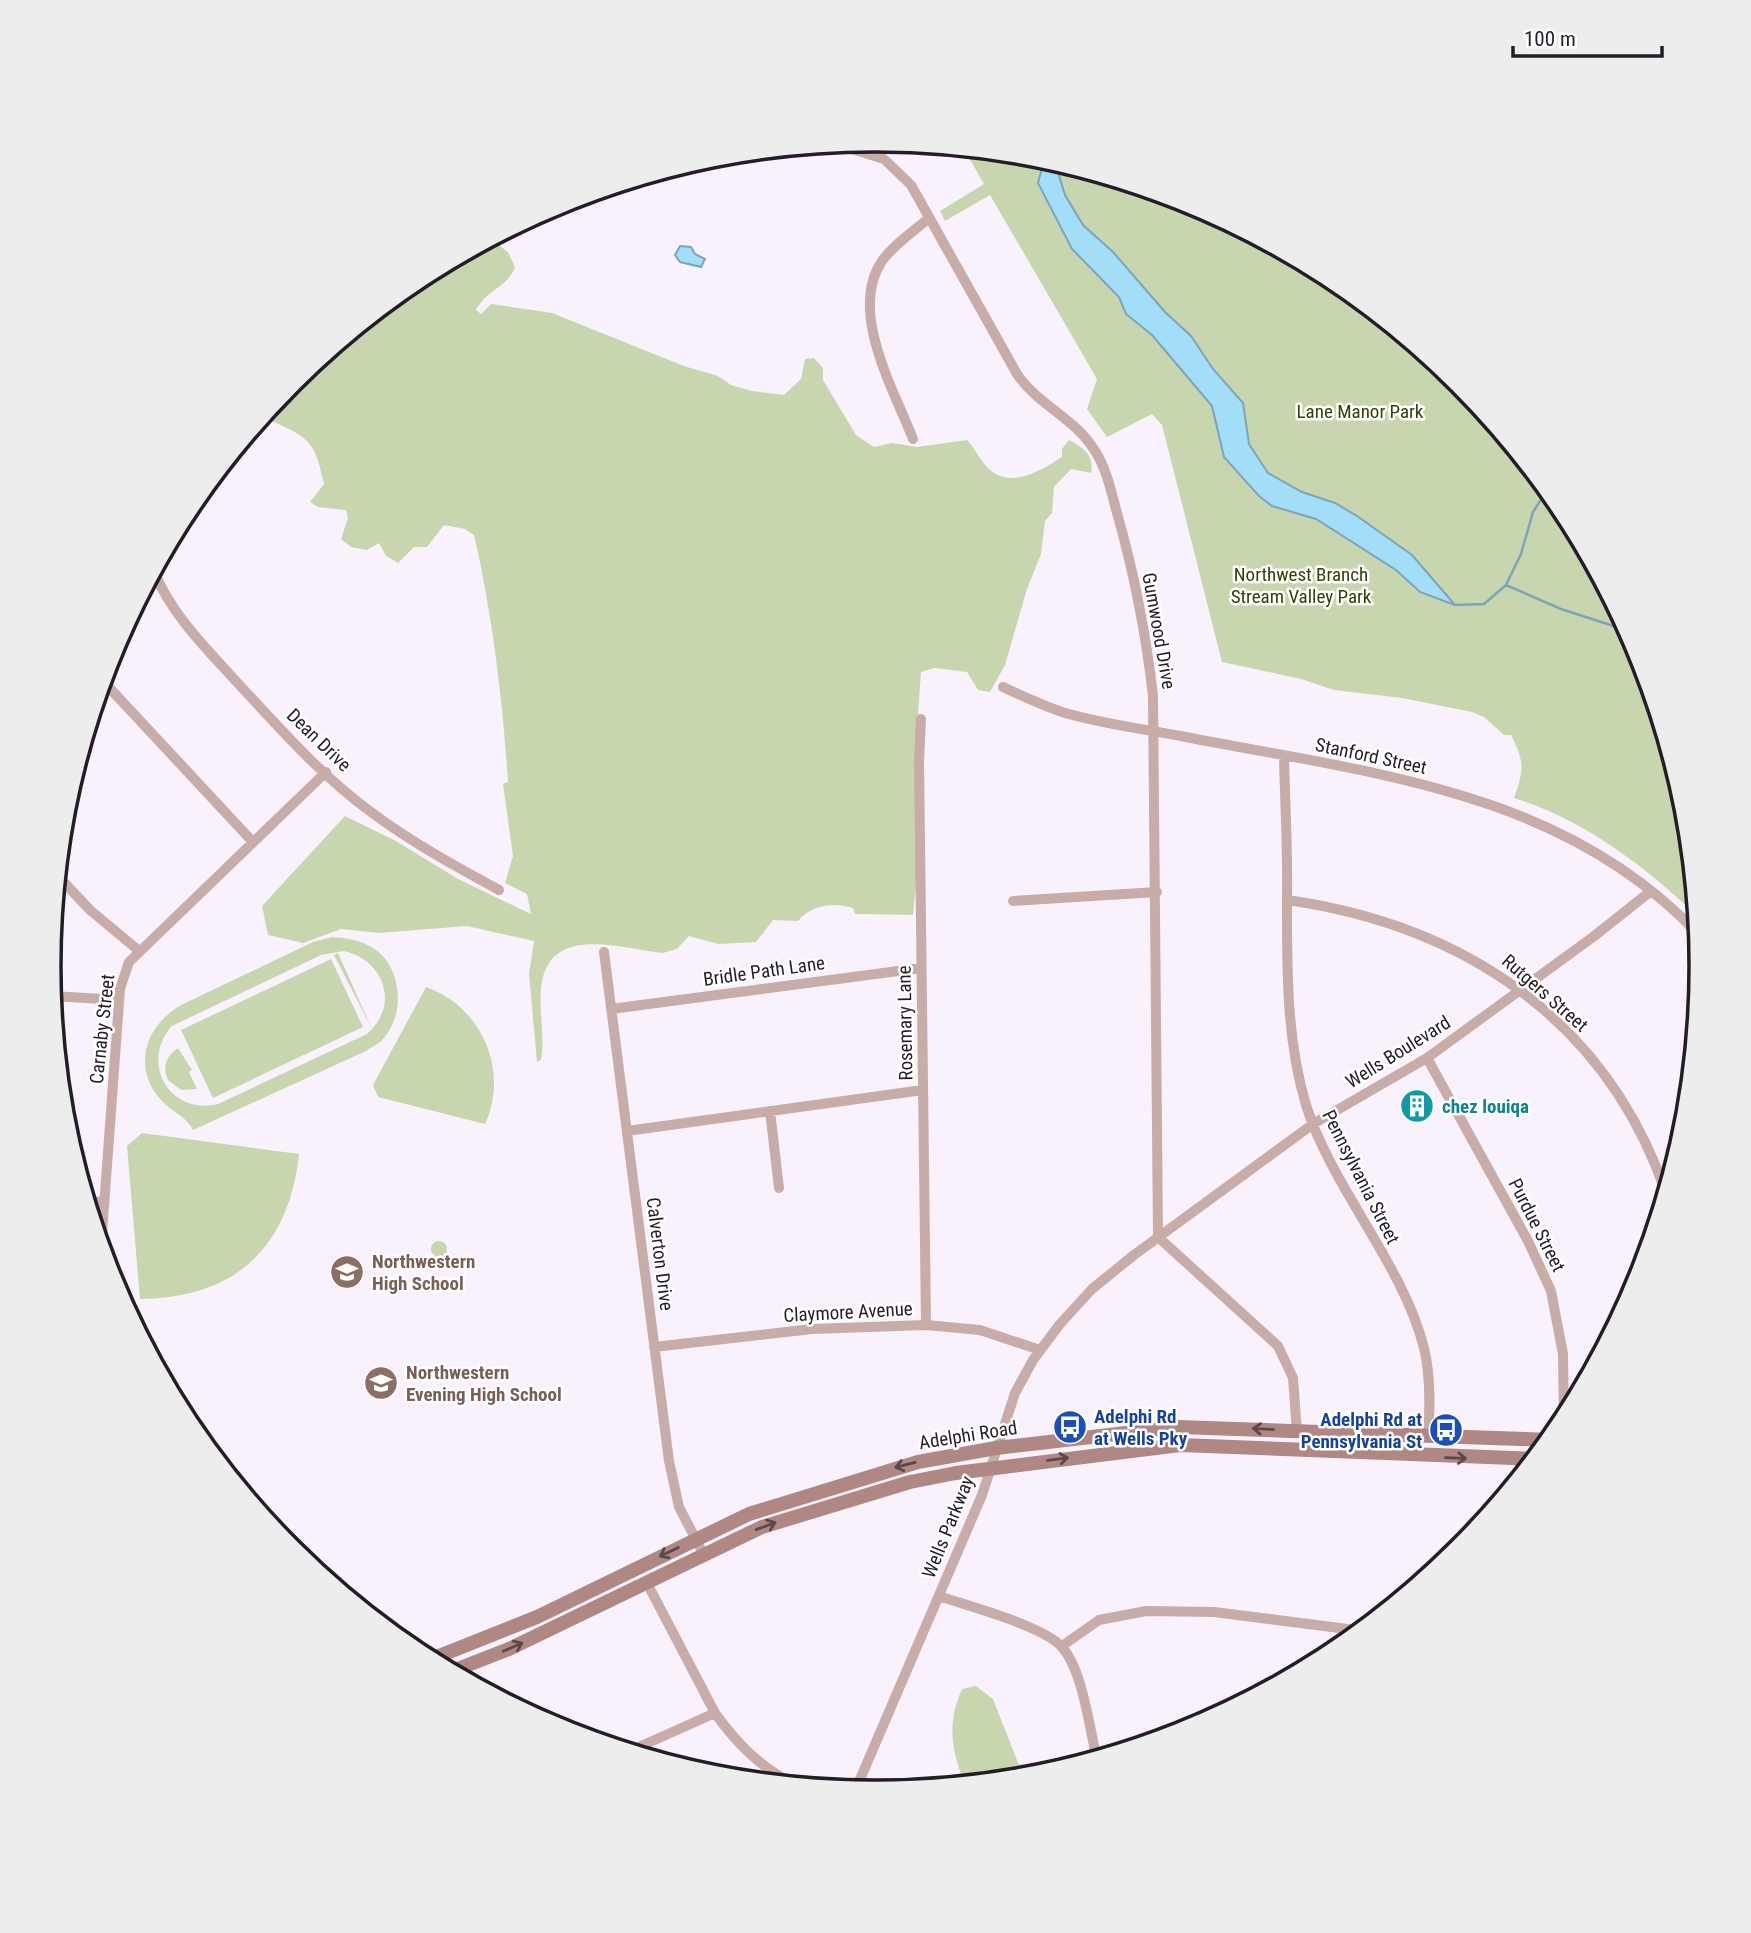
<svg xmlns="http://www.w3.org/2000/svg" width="1751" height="1933" viewBox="0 0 1751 1933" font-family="'Roboto Condensed',sans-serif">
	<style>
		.green { fill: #c8d6b0; fill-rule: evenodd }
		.water { fill: #a3def9; stroke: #7da4ba; stroke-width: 2 }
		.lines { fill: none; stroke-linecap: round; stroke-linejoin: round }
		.stream { stroke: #7da4ba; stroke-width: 2.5 }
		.minor { stroke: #c7aca8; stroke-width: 10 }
		.secondary { stroke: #af8883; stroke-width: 14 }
		.oneway { stroke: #5c484c }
		.labels { text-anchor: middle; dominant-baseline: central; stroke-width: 5; stroke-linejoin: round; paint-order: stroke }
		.park-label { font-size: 19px; fill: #324107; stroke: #fff }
		.street-label { font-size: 19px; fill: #241d27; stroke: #fff }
		.culture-label { font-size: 19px; font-weight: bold; fill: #0d838f; stroke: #fff; text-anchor: start }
		.education-label { font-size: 19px; font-weight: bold; fill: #785e54; stroke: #fff; text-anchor: start }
		.transit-label { font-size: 19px; font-weight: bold; fill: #164399; stroke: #fff; text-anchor: start }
		.rim { fill: none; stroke: #241d27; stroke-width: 3.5 }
	</style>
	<rect width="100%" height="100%" fill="#f9f2fd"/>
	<path class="green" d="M964 149 1037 156 1192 203 1335 280 1460 382 1563 508 1639 651 1686 806 1697 916C1646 867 1583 819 1514 798 1524 769 1525 763 1511 735H1504L1484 717 1472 712 1402 698 1334 690 1301 679 1222 662 1162 425 1152 414 1107 437 1087 409 1097 379 990 195 945 221 940 211 984 184Z
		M493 241 508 252 515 267C507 288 488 288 476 310L481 314 491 304 552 313 684 366 718 376 731 385 752 391 784 395 801 379 805 359 814 358 823 368V380L856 435 874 447 892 443 917 447 967 440C975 448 979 459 987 467 1010 491 1041 470 1062 457V449L1069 440C1083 448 1095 455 1091 473L1071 469 1054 487 1052 513 1045 521 1041 554 1027 589 1005 665 990 692 978 690 967 672 934 668 921 672 916 744 917 874 913 915 855 914 853 908C834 902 812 904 798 921L773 920 756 942 718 944 689 936 677 949 663 953C618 948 546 923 541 990 539 1014 545 1037 541 1060L537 1062 529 974 534 941 467 926 378 933 341 929 303 943 268 935 262 906 345 816 396 841 458 879 531 914 527 894 505 883 513 856 503 784 508 782C503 703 492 612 474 535L465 529 444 525 427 547H414L398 563 386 556 379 543 367 550 351 547 341 539 348 518 346 510 318 507 310 502 324 484C314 435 305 437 263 417L291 382 417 279Z
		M332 937C347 938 360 940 373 948 402 966 406 1014 383 1039 379 1044 371 1047 366 1051L193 1130C186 1116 173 1113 162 1101 131 1068 145 1026 181 1005L313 942ZM344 951C381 959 399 1000 372 1029L338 953 334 955 372 1029 367 1034 218 1104C170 1116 139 1063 172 1026L321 955Z
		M331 959 363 1027 213 1098 181 1030Z
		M426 987C481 1006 510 1070 485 1124L378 1097 373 1085Z
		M178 1048 192 1070 189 1072 197 1089 181 1090 168 1080C162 1067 166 1056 178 1048Z
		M142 1133 299 1154C289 1249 234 1298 140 1299L127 1146Z
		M431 1249a8 8 0 1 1 16 0a8 8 0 1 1-16 0Z
		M976 1686 993 1699 1024 1778 965 1784C951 1751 947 1722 962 1689Z"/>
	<path class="water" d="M1045 158 1061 163 1058 172 1065 195 1083 225 1113 252 1165 312 1191 336 1213 369 1243 403 1249 444 1268 473 1302 492 1335 503 1357 516 1412 555 1455 605 1420 592 1396 570 1316 519 1272 506 1259 496 1224 457 1212 406 1152 335 1126 314 1119 297 1072 249 1038 183Z
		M680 246 691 247 695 254 705 259 701 267 680 262 675 255Z"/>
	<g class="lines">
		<path class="stream" d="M1506 585 1561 609 1623 629 1627 627
			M1454 605 1484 604 1506 585 1521 554 1533 512 1548 489"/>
		<path class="minor" d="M836 144 884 159 911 185 1017 374C1037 404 1075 419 1093 448 1106 466 1111 491 1117 513 1134 573 1146 634 1153 696L1158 1237
			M913 439C894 390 848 311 882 261 893 245 914 231 929 218
			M154 572C172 614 202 644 233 678 276 724 320 775 371 812 411 842 455 866 499 890
			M103 681 253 842
			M1003 687C1022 696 1041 705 1062 712 1101 724 1145 729 1186 737 1369 773 1564 790 1699 935
			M921 719 919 761 926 1325
			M1284 756C1285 804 1288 852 1287 899 1287 968 1286 1038 1306 1105 1332 1188 1403 1264 1424 1348 1431 1377 1430 1408 1428 1437
			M58 876 90 910 138 950
			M1287 900C1463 925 1606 1019 1666 1193
			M1013 901 1157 892
			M604 952 669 1461 679 1507 704 1555
			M52 996 119 1000
			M611 1009 921 968
			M1427 1058 1528 1241 1551 1291 1563 1354 1564 1424
			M770 1111 779 1188
			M627 1131 923 1090
			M87 1201 104 1202
			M1158 1237 1278 1346 1293 1378 1297 1432
			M101 1247 120 989 129 962 326 772
			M654 1347 812 1329 926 1325 980 1330 1040 1350
			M647 1583 715 1713C737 1744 761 1768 796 1785
			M939 1596C968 1606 1044 1626 1062 1647 1083 1671 1089 1727 1097 1759
			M1062 1646 1099 1620 1146 1611 1214 1612 1363 1631
			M630 1751 715 1713
			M855 1791 982 1495 1015 1393 1033 1360 1060 1324 1092 1289 1134 1255 1313 1124 1427 1058 1593 937 1651 891"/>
		<path class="secondary" d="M429 1660 537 1617 749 1514 918 1462 996 1448 1178 1427 1551 1440
			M450 1672 509 1649 762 1527 910 1482 956 1473 1180 1445 1536 1459"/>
	</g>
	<defs><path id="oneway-shaft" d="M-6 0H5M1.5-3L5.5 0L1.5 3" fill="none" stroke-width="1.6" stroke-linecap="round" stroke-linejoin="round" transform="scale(1.75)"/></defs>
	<g class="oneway">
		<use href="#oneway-shaft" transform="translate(1263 1429) rotate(-177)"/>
		<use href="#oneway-shaft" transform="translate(1456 1458) rotate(2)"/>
		<use href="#oneway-shaft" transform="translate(1058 1459) rotate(-8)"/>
		<use href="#oneway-shaft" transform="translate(905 1465) rotate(166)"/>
		<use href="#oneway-shaft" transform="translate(766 1526) rotate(-20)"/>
		<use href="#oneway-shaft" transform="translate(669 1552) rotate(154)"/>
		<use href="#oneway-shaft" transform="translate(513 1647) rotate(-24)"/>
	</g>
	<defs>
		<g id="building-disc" transform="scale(1.75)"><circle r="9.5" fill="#0f9aa8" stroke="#fff"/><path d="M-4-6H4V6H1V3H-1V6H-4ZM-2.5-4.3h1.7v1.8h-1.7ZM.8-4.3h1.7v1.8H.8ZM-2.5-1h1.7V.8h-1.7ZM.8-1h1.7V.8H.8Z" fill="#fff"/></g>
		<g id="school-disc" transform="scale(1.75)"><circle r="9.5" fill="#8d6e63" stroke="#fff"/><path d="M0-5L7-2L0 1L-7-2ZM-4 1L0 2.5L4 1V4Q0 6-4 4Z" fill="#fff"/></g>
		<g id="bus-disc" transform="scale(1.75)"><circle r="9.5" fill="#1a4fb4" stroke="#fff"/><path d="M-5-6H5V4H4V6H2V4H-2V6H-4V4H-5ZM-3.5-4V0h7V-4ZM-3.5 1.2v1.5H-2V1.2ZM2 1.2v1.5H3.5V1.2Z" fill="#fff"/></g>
	</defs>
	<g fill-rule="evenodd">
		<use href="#building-disc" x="1417" y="1106"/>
		<use href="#school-disc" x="347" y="1272"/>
		<use href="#school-disc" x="381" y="1383"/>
		<use href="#bus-disc" x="1070" y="1427"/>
		<use href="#bus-disc" x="1446" y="1430"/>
	</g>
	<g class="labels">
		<g class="park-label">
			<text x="1360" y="411">Lane Manor Park</text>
			<text x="1301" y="574">Northwest Branch<tspan x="1301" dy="22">Stream Valley Park</tspan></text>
		</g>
		<g class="street-label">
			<text transform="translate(1159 631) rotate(80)">Gumwood Drive</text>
			<text transform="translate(319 740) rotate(44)">Dean Drive</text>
			<text transform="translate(1371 756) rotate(12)">Stanford Street</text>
			<text transform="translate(764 971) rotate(-8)">Bridle Path Lane</text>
			<text transform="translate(1545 993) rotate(41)">Rutgers Street</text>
			<text transform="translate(905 1023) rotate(-91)">Rosemary Lane</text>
			<text transform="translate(102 1029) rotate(-84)">Carnaby Street</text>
			<text transform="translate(1398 1052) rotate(-32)">Wells Boulevard</text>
			<text transform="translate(1361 1177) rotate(63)">Pennsylvania Street</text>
			<text transform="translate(1537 1225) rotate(63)">Purdue Street</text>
			<text transform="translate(660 1254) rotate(83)">Calverton Drive</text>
			<text transform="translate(848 1312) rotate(-3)">Claymore Avenue</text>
			<text transform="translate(968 1435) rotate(-9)">Adelphi Road</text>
			<text transform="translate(948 1527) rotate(-68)">Wells Parkway</text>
		</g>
		<g class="culture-label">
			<text x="1442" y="1106">chez louiqa</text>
		</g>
		<g class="education-label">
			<text x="372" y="1261">Northwestern<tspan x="372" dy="22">High School</tspan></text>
			<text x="406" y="1372">Northwestern<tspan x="406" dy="22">Evening High School</tspan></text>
		</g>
		<g class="transit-label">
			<text x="1094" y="1416">Adelphi Rd<tspan x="1094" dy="22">at Wells Pky</tspan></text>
			<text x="1422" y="1419" text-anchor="end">Adelphi Rd at<tspan x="1422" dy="22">Pennsylvania St</tspan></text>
		</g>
	</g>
	<path d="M0 0H1751V1933H0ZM61 966a814 814 0 1 1 1628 0a814 814 0 1 1-1628 0Z" fill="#ededee" fill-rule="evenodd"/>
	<path class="rim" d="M61 966a814 814 0 1 1 1628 0a814 814 0 1 1-1628 0Z"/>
	<path d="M1513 46v10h149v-10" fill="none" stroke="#241d27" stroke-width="3.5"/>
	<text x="1524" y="46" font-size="21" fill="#241d27" stroke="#ffffff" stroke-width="5" paint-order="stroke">100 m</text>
</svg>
